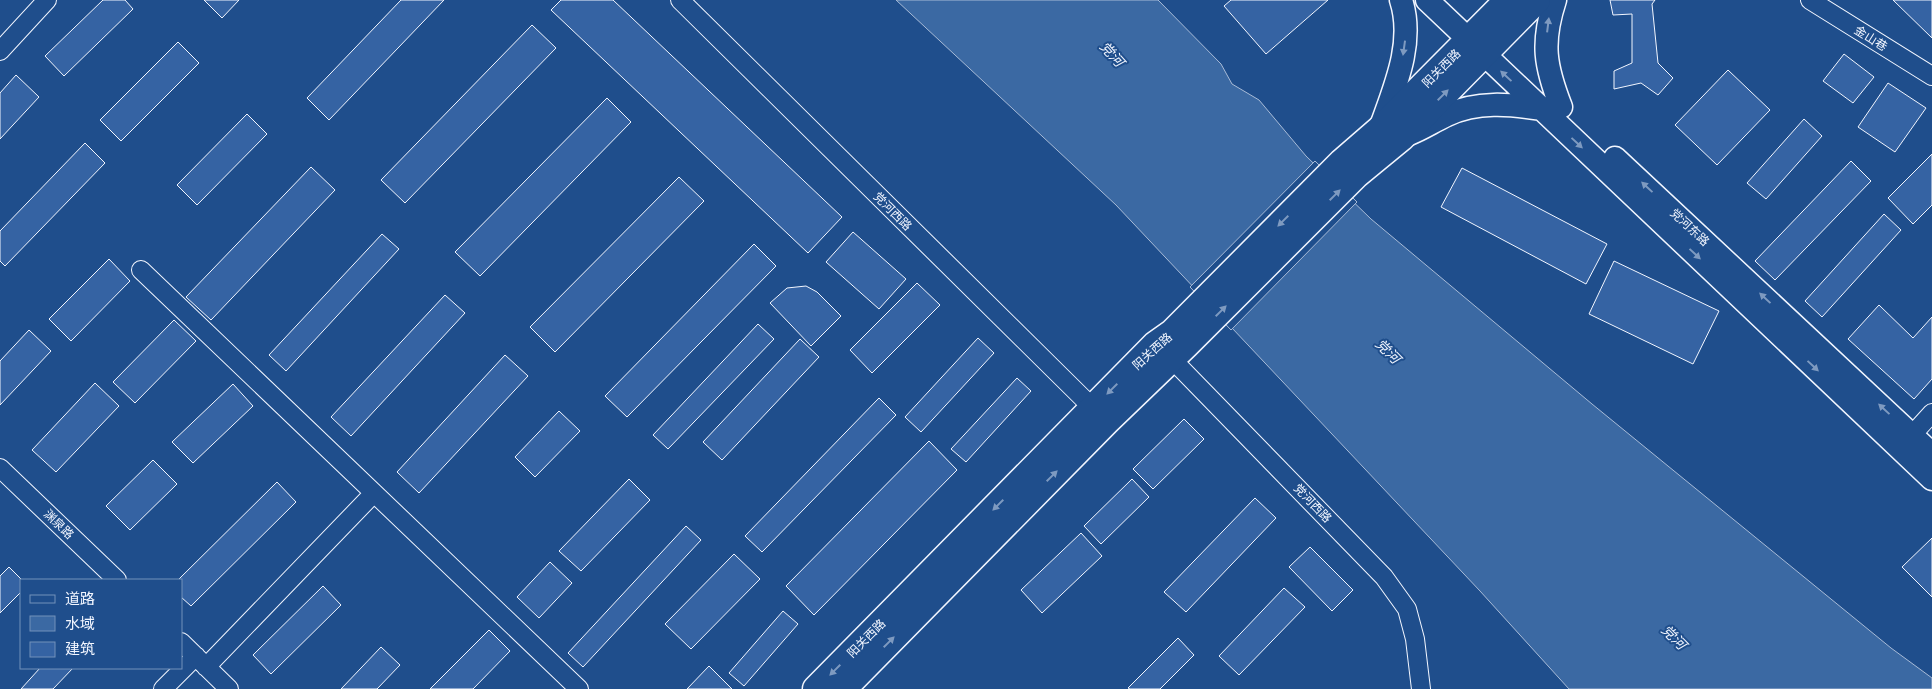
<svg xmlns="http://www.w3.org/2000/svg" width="1932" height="689" viewBox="0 0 1932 689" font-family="Quicksand,'Noto Sans SC',sans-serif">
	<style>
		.water { fill: #3b69a3; stroke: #a8bbd7 }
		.pier { fill: #1f4e8c; stroke: #a8bbd7 }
		.building { fill: #3563a3; stroke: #f2f6ff }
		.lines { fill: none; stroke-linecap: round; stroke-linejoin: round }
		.minor-casing { stroke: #f2f6ff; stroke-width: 20 }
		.major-casing { stroke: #f2f6ff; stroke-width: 25 }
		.highway-casing { stroke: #f2f6ff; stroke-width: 29 }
		.minor { stroke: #1f4e8c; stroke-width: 18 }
		.major { stroke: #1f4e8c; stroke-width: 22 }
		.highway { stroke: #1f4e8c; stroke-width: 26 }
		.oneway { fill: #7e9ac0 }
		.labels { text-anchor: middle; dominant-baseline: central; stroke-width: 4; stroke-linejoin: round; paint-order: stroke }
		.street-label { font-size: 12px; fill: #f2f6ff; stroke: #1f4e8c }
		.water-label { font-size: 14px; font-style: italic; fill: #f2f6ff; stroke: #1f4e8c }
	</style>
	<rect width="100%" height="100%" fill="#1f4e8c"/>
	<path class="water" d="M896 0H1158L1221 64 1232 84 1259 100 1306 156 1371 219 1592 404 1891 648 1932 678V689H1569L1480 591 1116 205Z"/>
	<path class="pier" d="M1315 161 1357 202 1231 330 1190 287Z"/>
	<path class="building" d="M103 0H125L133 9 64 76 45 56Z
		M204 0H239L222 18Z
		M401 0H444L329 120 307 98Z
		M561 0H613L842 217 808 253 551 10Z
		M1231 0H1328L1266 54 1224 6Z
		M1610 0H1655L1652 4 1658 63 1673 78 1658 95 1641 83 1614 89V71L1632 63V14L1613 15Z
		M1893 0H1932V38Z
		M532 25 556 48 405 203 381 180Z
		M178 42 199 63 121 141 100 120Z
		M1844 54 1874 77 1853 103 1823 81Z
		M1728 70 1770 110 1717 165 1675 125Z
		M16 75 39 97 0 139V93Z
		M1888 83 1926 108 1895 152 1858 127Z
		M607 98 631 122 480 276 455 252Z
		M247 114 267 134 197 205 177 185Z
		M1804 119 1822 136 1766 199 1747 183Z
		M85 143 105 163 5 266 0 261V231Z
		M1932 154V205L1913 224 1888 198Z
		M1851 161 1871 181 1775 280 1755 261Z
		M311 167 335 190 211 320 186 297Z
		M1462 168 1607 244 1586 284 1441 207Z
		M679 177 704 201 555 352 530 327Z
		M1884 214 1901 230 1822 317 1805 301Z
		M853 232 906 279 879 309 826 262Z
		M382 234 399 249 286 371 269 355Z
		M754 244 776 266 627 417 605 396Z
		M109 259 130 281 71 341 49 319Z
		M1614 261 1719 311 1693 364 1589 314Z
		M917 283 940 305 872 373 850 350Z
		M806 286 817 292 841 316 811 346 770 303 787 288Z
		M445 295 465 313 351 436 331 417Z
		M1879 305 1913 338 1932 317V379L1914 399 1848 339Z
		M174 320 196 341 135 403 113 382Z
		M758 324 774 339 668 449 653 435Z
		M29 330 51 351 0 405V361Z
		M978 338 994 353 921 432 905 417Z
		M800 339 819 357 722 460 703 442Z
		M505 355 528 376 419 493 397 472Z
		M1017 378 1031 391 966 462 951 449Z
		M95 383 119 406 56 472 32 450Z
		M233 384 253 406 193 463 172 442Z
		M879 398 896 415 762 552 745 536Z
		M559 411 580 431 535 477 515 457Z
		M1184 419 1204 439 1153 489 1133 469Z
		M929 441 957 470 814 615 786 586Z
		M153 460 177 484 130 530 106 506Z
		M629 479 650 500 581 571 559 551Z
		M1132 479 1149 497 1101 544 1084 526Z
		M277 482 296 502 191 606 181 597V580H178Z
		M1255 498 1276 518 1186 612 1164 592Z
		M686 526 701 540 583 667 568 653Z
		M1081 533 1102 556 1042 613 1021 590Z
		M1932 538V597L1902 567Z
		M1310 547 1353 590 1332 611 1289 567Z
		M734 554 760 579 691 649 665 624Z
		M550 562 572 583 539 618 517 597Z
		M9 567 22 580 21 592 0 613V576Z
		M323 586 341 605 271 674 253 655Z
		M1284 588 1305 607 1239 675 1219 656Z
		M783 611 798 624 744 686 729 673Z
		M489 630 510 651 473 689H430Z
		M1178 638 1194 655 1160 689H1130L1128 688Z
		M381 647 400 665 377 689H341Z
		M709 666 732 689H687Z
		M40 668H73L53 689H21Z"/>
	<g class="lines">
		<g class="minor-casing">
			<path id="minor" d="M680 0 1101 416
				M1810 0 1932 76
				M0 51 47 0
				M141 270 579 689
				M1165 352 1384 577 1407 609 1415 639 1421 689
				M1912 435 1932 413
				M0 468 117 580
				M181 642 229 689
				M206 667 374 493
				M163 689 196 656"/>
		</g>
		<g class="major-casing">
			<path id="major" d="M1427 0 1932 479
				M1555 0C1541 43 1545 66 1561 107
				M1380 129C1394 89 1415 43 1401 0
				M1409 134C1422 129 1434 121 1447 115 1477 101 1510 104 1541 109
				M1615 158 1932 454"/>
		</g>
		<g class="highway-casing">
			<path id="highway" d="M816 689 1156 344 1173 332 1342 162 1380 129 1508 0
				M843 689 1107 421 1186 345 1356 175 1401 138 1537 0"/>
		</g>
		<use href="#minor" class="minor"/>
		<use href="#major" class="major"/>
		<use href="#highway" class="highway"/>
	</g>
	<defs><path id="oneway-solid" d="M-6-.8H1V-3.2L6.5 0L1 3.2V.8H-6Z" transform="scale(1.25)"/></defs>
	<g class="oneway">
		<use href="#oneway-solid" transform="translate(1548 25) rotate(-83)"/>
		<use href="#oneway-solid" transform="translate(1404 48) rotate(98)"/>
		<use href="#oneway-solid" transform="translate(1506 76) rotate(-137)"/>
		<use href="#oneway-solid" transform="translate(1443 95) rotate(-45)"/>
		<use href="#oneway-solid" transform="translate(1577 143) rotate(43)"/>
		<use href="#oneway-solid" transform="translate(1647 187) rotate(-137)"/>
		<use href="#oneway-solid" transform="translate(1335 195) rotate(-45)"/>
		<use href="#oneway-solid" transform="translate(1283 221) rotate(135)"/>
		<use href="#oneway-solid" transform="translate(1695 254) rotate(43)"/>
		<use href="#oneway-solid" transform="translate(1765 298) rotate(-137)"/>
		<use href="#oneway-solid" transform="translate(1221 311) rotate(-45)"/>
		<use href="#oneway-solid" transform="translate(1813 366) rotate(43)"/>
		<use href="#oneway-solid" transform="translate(1112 389) rotate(135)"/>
		<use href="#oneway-solid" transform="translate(1884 409) rotate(-137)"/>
		<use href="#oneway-solid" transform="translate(1052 476) rotate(-45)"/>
		<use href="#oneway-solid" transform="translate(998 505) rotate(135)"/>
		<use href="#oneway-solid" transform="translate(889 642) rotate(-45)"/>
		<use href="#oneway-solid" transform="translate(835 670) rotate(135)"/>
	</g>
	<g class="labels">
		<g class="street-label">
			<text transform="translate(1871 38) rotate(32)">金山巷</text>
			<text transform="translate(1441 68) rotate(-45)">阳关西路</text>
			<text transform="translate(893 211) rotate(45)">党河西路</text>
			<text transform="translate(1690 227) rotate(43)">党河东路</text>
			<text transform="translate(1152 351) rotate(-42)">阳关西路</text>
			<text transform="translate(1313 503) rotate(46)">党河西路</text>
			<text transform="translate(59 524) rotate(44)">渊泉路</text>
			<text transform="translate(866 638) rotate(-45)">阳关西路</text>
		</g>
		<g class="water-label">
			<text transform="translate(1112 54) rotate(48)">党河</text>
			<text transform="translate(1388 351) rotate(45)">党河</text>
			<text transform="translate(1674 637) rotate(45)">党河</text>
		</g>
	</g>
	<rect x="20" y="579" width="162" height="90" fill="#1f4e8c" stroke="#7391ba"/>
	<rect x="30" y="595" width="25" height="8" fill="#1f4e8c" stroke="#7391ba"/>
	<text x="65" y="604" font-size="15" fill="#f2f6ff">道路</text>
	<rect x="30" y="616" width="25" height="15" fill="#3b69a3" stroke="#7391ba"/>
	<text x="65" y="629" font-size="15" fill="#f2f6ff">水域</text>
	<rect x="30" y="642" width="25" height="15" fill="#3563a3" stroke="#7391ba"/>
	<text x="65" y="654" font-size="15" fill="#f2f6ff">建筑</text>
</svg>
